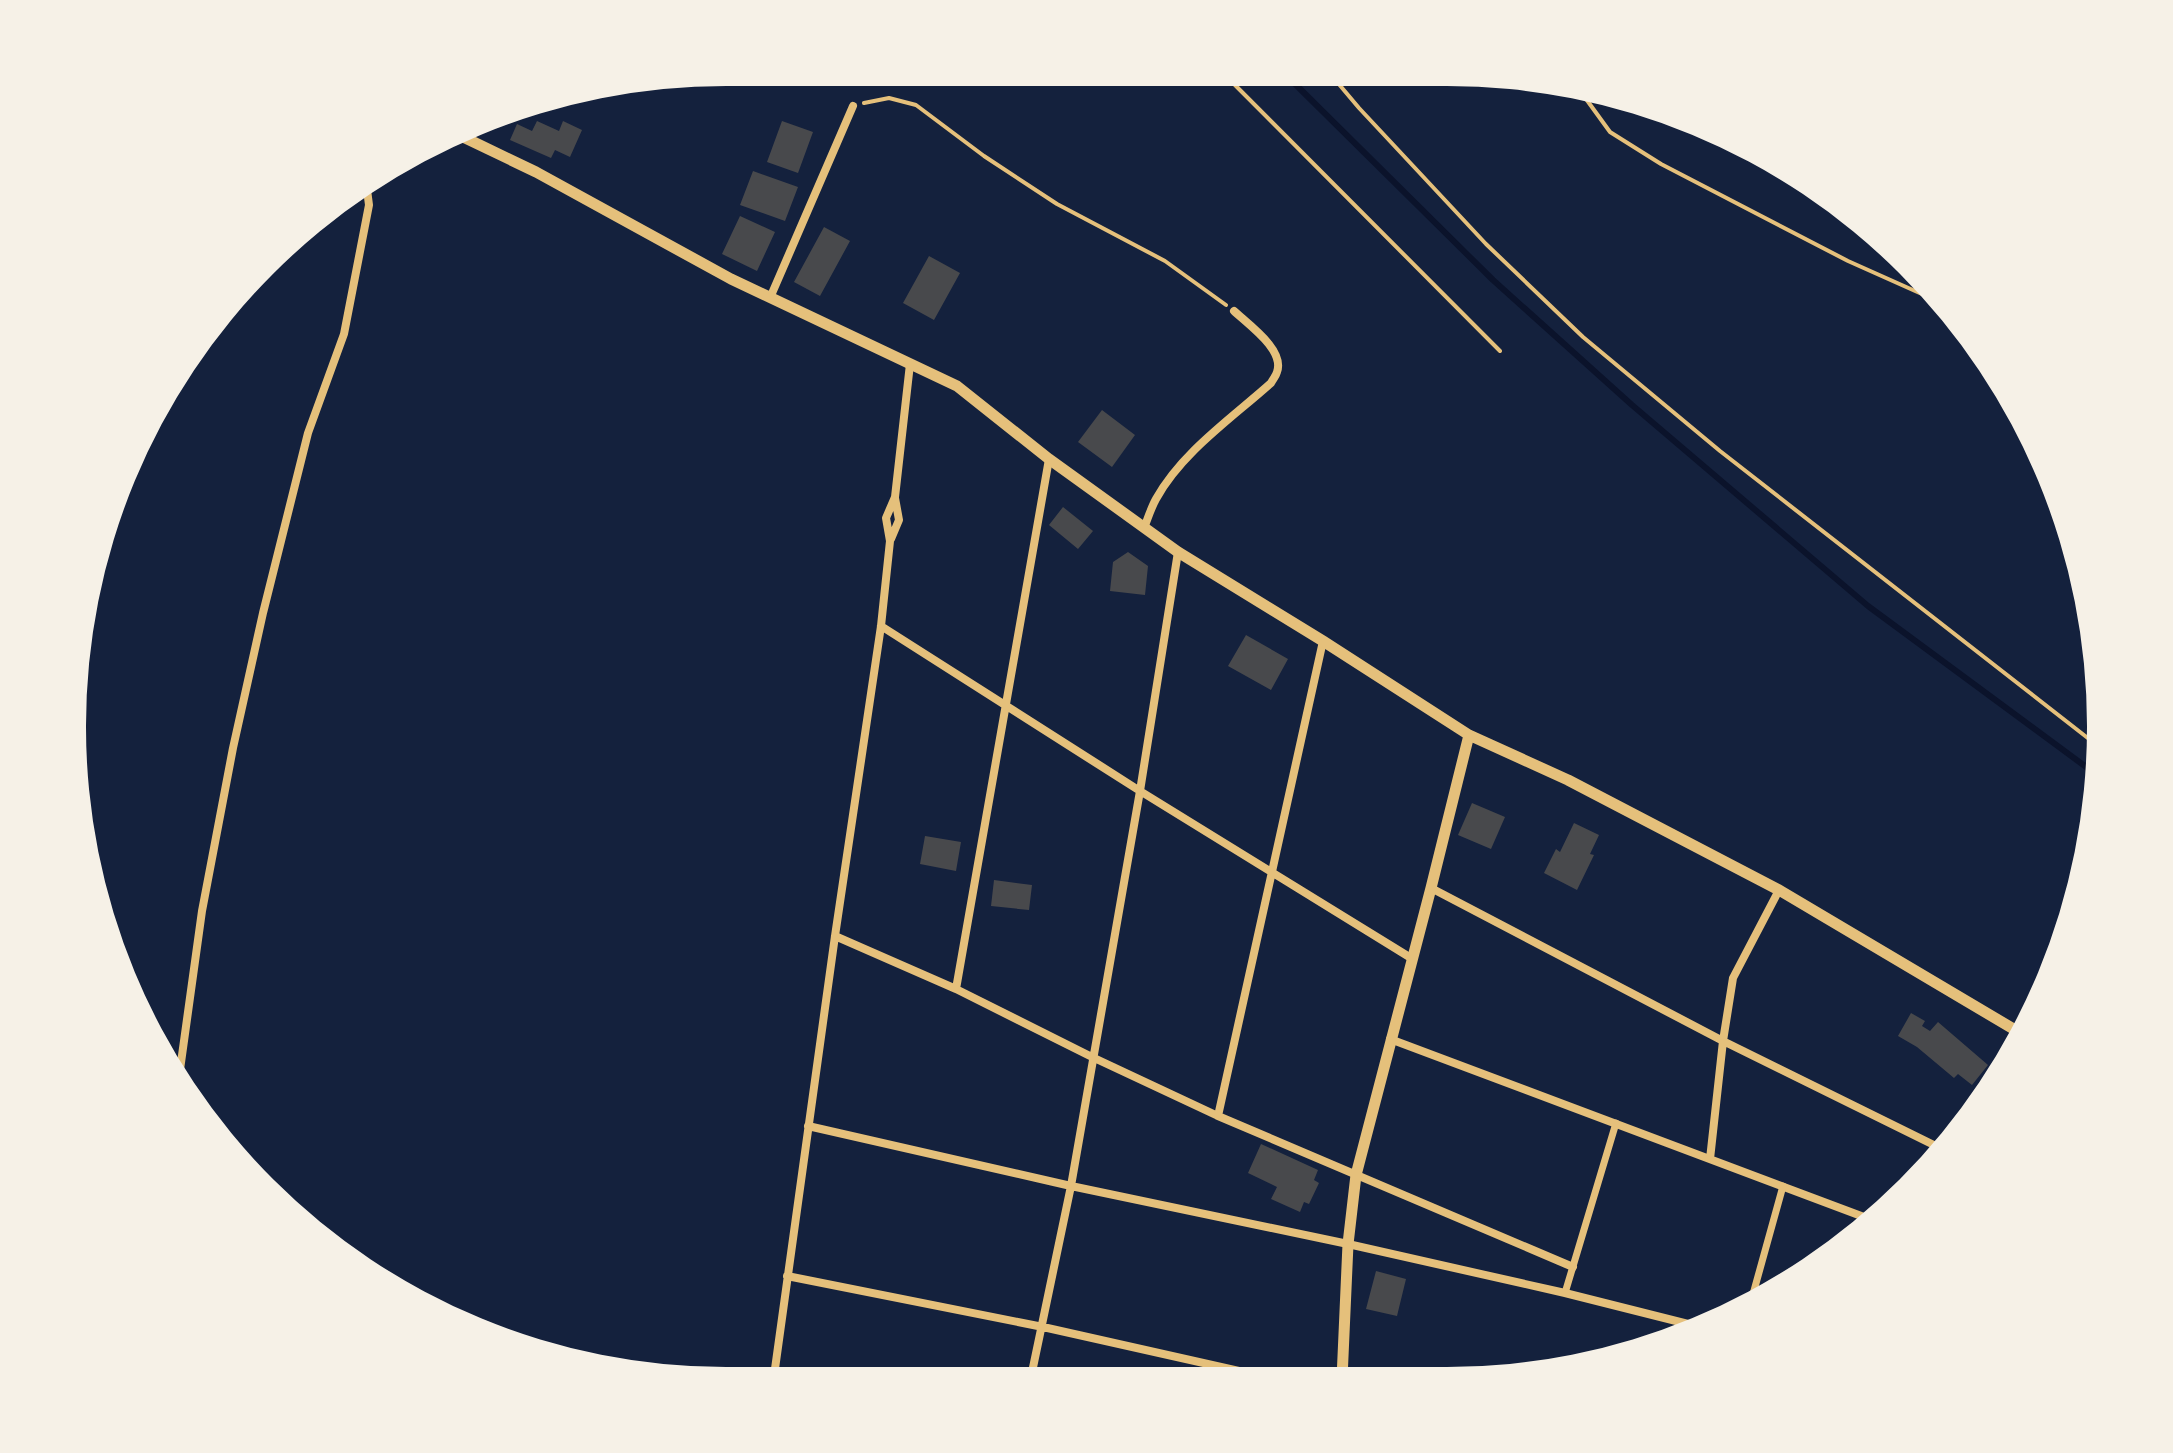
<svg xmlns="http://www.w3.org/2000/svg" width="2173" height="1453" viewBox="0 0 2173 1453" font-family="'Libre Baskerville',serif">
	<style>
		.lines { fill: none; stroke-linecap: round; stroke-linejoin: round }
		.stream { stroke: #0b132b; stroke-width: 6 }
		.building { fill: #48494c }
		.path { stroke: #e5c07b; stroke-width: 4 }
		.service { stroke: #e5c07b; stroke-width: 4 }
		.pedestrian { stroke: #e5c07b; stroke-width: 7 }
		.minor { stroke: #e5c07b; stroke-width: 8 }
		.tertiary { stroke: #e5c07b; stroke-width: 11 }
	</style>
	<rect width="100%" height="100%" fill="#14213d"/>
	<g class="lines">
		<path class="stream" d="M1287 76 1493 280 1632 405 1868 606 2097 775"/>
	</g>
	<path class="building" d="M537 121 559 131 563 121 582 130 570 157 555 150 551 158 510 140 517 124 532 131Z
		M782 121 813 132 798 173 767 162Z
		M753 171 798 187 785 221 740 205Z
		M740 216 775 232 757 271 722 254Z
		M824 227 850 241 820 296 794 282Z
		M929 256 960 273 934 320 903 303Z
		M1102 410 1135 435 1112 467 1078 442Z
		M1063 507 1093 531 1078 549 1049 525Z
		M1128 552 1148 566 1145 595 1110 591 1113 562Z
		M1246 635 1288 659 1271 690 1228 666Z
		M1472 803 1505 817 1491 849 1458 835Z
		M1574 823 1599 835 1590 854 1594 855 1577 890 1544 873 1556 849 1560 852Z
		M925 836 961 842 956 871 920 864Z
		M994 880 1032 885 1029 910 991 906Z
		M1911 1013 1925 1021 1922 1026 1930 1031 1938 1022 1988 1065 1972 1085 1958 1074 1954 1078 1917 1047 1898 1036Z
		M1261 1144 1318 1170 1314 1180 1319 1183 1309 1204 1304 1202 1300 1212 1271 1199 1277 1187 1248 1173Z
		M1376 1271 1406 1279 1397 1316 1366 1309Z"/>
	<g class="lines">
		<path class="path" d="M1332 76 1359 108 1486 244 1583 337 1720 451 2098 746
			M1581 92 1610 132 1661 164 1848 261 1942 303
			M864 103 889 98 916 105 984 156 1057 204 1165 261 1226 305"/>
		<path class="service" d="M1226 76 1500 351"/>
		<path class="pedestrian" d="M1565 1293 1616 1123
			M1750 1305 1783 1186"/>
		<path class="minor" d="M770 298 853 106
			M1144 528C1148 518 1151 508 1156 499 1182 452 1232 418 1271 383 1273 379 1276 376 1277 372 1285 350 1249 325 1234 311
			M891 539 899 520 895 498
			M881 626 1140 791 1411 958
			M1431 888 1723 1041 1944 1150
			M835 936 956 989 1092 1057 1218 1116 1573 1267
			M956 989 1049 459
			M1390 1039 1872 1220
			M179 1077 202 911 233 748 263 613 308 433 344 334 369 205 366 182
			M1218 1116 1323 641
			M808 1126 1071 1186 1348 1244 1565 1293 1700 1327
			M1710 1159 1723 1041 1733 978 1779 890
			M787 1276 1043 1327 1275 1379
			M774 1376 835 936 881 626 890 541 886 518 895 497 910 364
			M1031 1377 1071 1186 1140 791 1178 552"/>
		<path class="tertiary" d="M459 135 536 172 731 279 957 386 1049 459 1178 552 1323 641 1469 735 1568 780 1779 890 2022 1034
			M362 183 368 180
			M1342 1379 1348 1244 1356 1175 1431 888 1469 735"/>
	</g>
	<path d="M0 0H2173V1453H0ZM726 86H1447A640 640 0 0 1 2087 726V727A640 640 0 0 1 1447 1367H726A640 640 0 0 1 86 727V726A640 640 0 0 1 726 86Z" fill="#f6f1e7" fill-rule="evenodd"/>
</svg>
